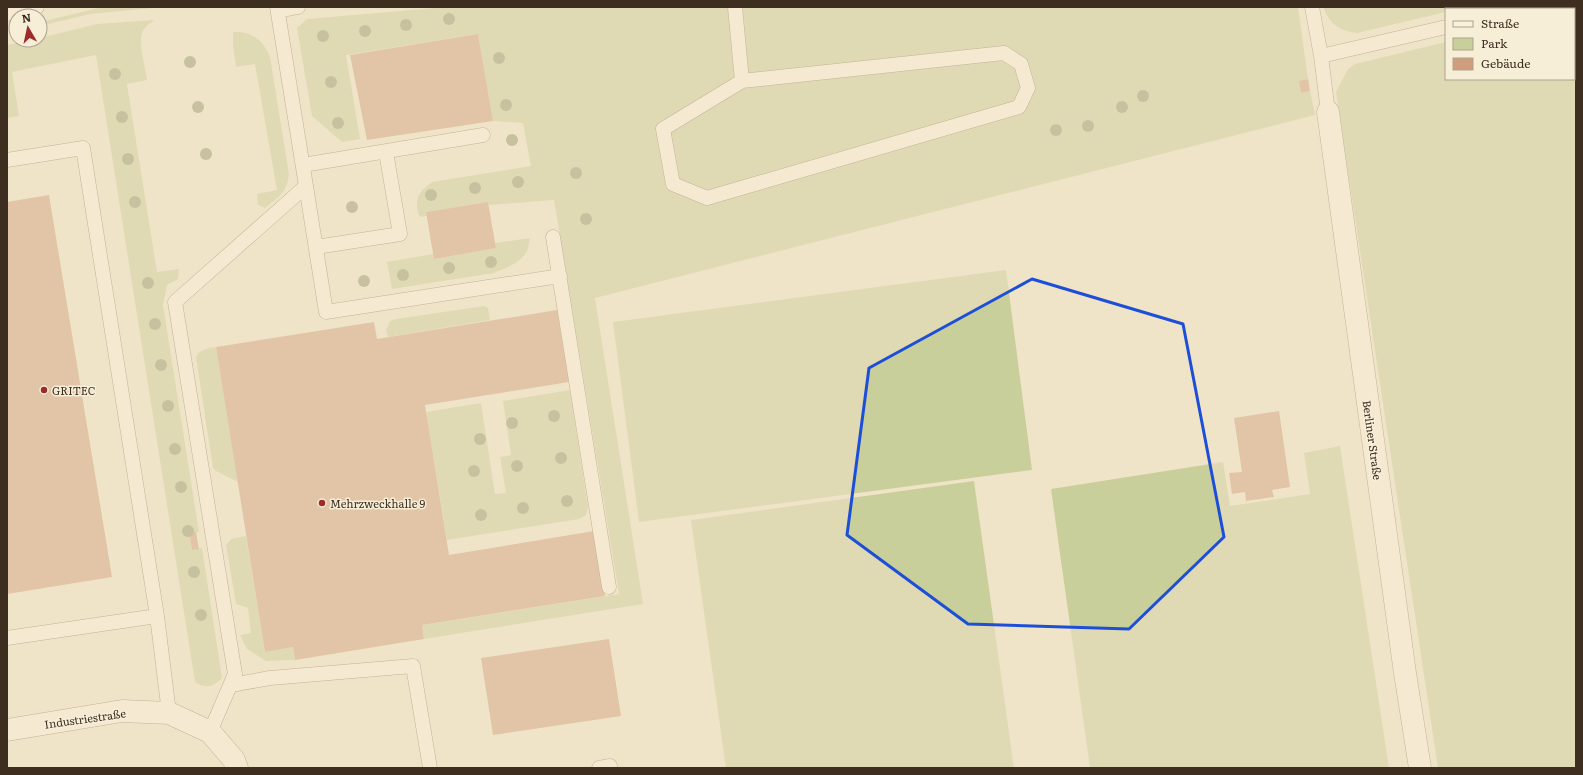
<svg xmlns="http://www.w3.org/2000/svg" width="1583" height="775" viewBox="0 0 1583 775" font-family="Literata,serif">
	<style>
		.green { fill: #c9cf9b }
		.building { fill: #cf9f7d }
		.lines { fill: none; stroke-linecap: round; stroke-linejoin: round }
		.lane-casing { stroke: #8d765c; stroke-width: 15 }
		.street-casing { stroke: #8d765c; stroke-width: 23 }
		.lane { stroke: #faf1dc; stroke-width: 14 }
		.street { stroke: #faf1dc; stroke-width: 22 }
		.tree { fill: #96986f }
		.marked { fill: none; stroke: #1d4ed8; stroke-width: 3; stroke-linejoin: round }
		.poi-dot { fill: #9e2a2b; stroke: #f7eed8; stroke-width: 1.5 }
		.labels { text-anchor: middle; dominant-baseline: central; stroke-width: 3; stroke-linejoin: round; paint-order: stroke }
		.poi-label { font-size: 11px; fill: #3d2e20; stroke: #f7eed8; text-anchor: start }
		.street-label { font-size: 11px; fill: #3d2e20; stroke: #f7eed8 }
	</style>
	<rect width="100%" height="100%" fill="#f0e4c8"/>
	<path class="green" d="M103 7H164L90 14 40 26V22Z
		M447 7H1298L1308 79 1300 81 1301 93 1310 91 1315 115 595 298 643 604 424 639 422 625 619 594 554 200 489 205 488 202 426 212 427 216 421 217 418 214C415 196 418 193 432 182L531 166 523 123 493 121 478 34 346 55 360 139 342 142 312 116 297 28 307 19Z
		M1323 7H1458L1454 9H1446V12L1357 33C1339 31 1330 24 1323 7Z
		M1574 12H1576V768H1438L1336 92 1348 69 1355 64 1446 42V79H1574Z
		M155 20C150 23 144 27 142 33 138 44 146 69 147 80L127 84 157 272 179 269 178 279 167 285 163 305 199 532 189 534 192 550 202 548 222 678C213 687 206 689 195 682L96 55 12 72 19 116 7 118V45L30 40H40V38L97 24Z
		M240 32C256 34 264 43 270 57L289 174C287 193 278 197 265 208L258 205 257 194 277 190 255 64 236 67 233 45V32Z
		M530 238C529 242 529 247 527 251 521 263 506 268 494 273L392 289 387 262 433 254 434 259 496 248 495 243Z
		M1006 270 1032 470 639 522 613 322Z
		M484 306 488 308 490 320 388 337 386 330 390 321 396 319Z
		M216 347 238 482 216 471 213 468 196 357C200 349 208 348 216 347Z
		M570 390 588 508 586 515 579 519 447 540 426 412 481 403 495 494 506 493 500 457 511 455 503 401Z
		M1340 446 1389 768H1090L1051 489 1223 462 1230 506 1310 494 1304 453Z
		M974 481 1014 768H726L691 520Z
		M246 536 265 652 293 647 295 660 266 661 247 649 240 635 251 633 248 608 236 604 226 545 231 539Z"/>
	<path class="building" d="M478 34 493 121 367 140 350 55Z
		M1308 79 1310 91 1301 93 1299 81Z
		M49 195 112 577 7 594V202Z
		M488 202 496 248 434 259 426 212Z
		M557 310 569 382 425 405 449 555 594 531 605 596 422 625 424 639 295 660 293 647 265 652 216 347 374 322 377 339Z
		M1279 411 1290 487 1272 490 1274 497 1246 501 1245 492 1232 494 1229 473 1242 472 1234 418Z
		M196 532 199 549 192 550 189 533Z
		M609 639 621 716 493 735 481 658Z"/>
	<g class="lines">
		<g class="lane-casing">
			<path id="lane" d="M735 7 742 81
				M1312 7 1321 56 1328 112
				M1490 7 1491 9
				M1521 9 1529 7
				M278 11 298 7
				M7 14 37 7
				M1004 53 1021 64 1028 88 1019 107 707 198 673 184 663 129 742 81Z
				M1321 56 1446 27
				M7 160 83 148 157 616 169 713
				M303 165 483 135
				M306 186 326 312 560 276
				M553 237 609 587
				M316 247 400 234 386 152
				M7 638 157 616
				M231 685 270 678 413 666 430 768
				M210 732 235 674 175 302 306 186 277 7
				M599 768 610 766V768"/>
		</g>
		<g class="street-casing">
			<path id="street" d="M1328 112 1405 673 1420 768
				M7 730 122 711 169 713 210 732 234 760 237 768"/>
		</g>
		<use href="#lane" class="lane"/>
		<use href="#street" class="street"/>
	</g>
	<g class="tree">
		<circle cx="449" cy="19" r="6"/>
		<circle cx="406" cy="25" r="6"/>
		<circle cx="365" cy="31" r="6"/>
		<circle cx="323" cy="36" r="6"/>
		<circle cx="499" cy="58" r="6"/>
		<circle cx="190" cy="62" r="6"/>
		<circle cx="115" cy="74" r="6"/>
		<circle cx="331" cy="82" r="6"/>
		<circle cx="1143" cy="96" r="6"/>
		<circle cx="506" cy="105" r="6"/>
		<circle cx="198" cy="107" r="6"/>
		<circle cx="1122" cy="107" r="6"/>
		<circle cx="122" cy="117" r="6"/>
		<circle cx="338" cy="123" r="6"/>
		<circle cx="1088" cy="126" r="6"/>
		<circle cx="1056" cy="130" r="6"/>
		<circle cx="512" cy="140" r="6"/>
		<circle cx="206" cy="154" r="6"/>
		<circle cx="128" cy="159" r="6"/>
		<circle cx="576" cy="173" r="6"/>
		<circle cx="518" cy="182" r="6"/>
		<circle cx="475" cy="188" r="6"/>
		<circle cx="431" cy="195" r="6"/>
		<circle cx="135" cy="202" r="6"/>
		<circle cx="352" cy="207" r="6"/>
		<circle cx="586" cy="219" r="6"/>
		<circle cx="491" cy="262" r="6"/>
		<circle cx="449" cy="268" r="6"/>
		<circle cx="403" cy="275" r="6"/>
		<circle cx="364" cy="281" r="6"/>
		<circle cx="148" cy="283" r="6"/>
		<circle cx="155" cy="324" r="6"/>
		<circle cx="161" cy="365" r="6"/>
		<circle cx="168" cy="406" r="6"/>
		<circle cx="554" cy="416" r="6"/>
		<circle cx="512" cy="423" r="6"/>
		<circle cx="480" cy="439" r="6"/>
		<circle cx="175" cy="449" r="6"/>
		<circle cx="561" cy="458" r="6"/>
		<circle cx="517" cy="466" r="6"/>
		<circle cx="474" cy="471" r="6"/>
		<circle cx="181" cy="487" r="6"/>
		<circle cx="567" cy="501" r="6"/>
		<circle cx="523" cy="508" r="6"/>
		<circle cx="481" cy="515" r="6"/>
		<circle cx="188" cy="531" r="6"/>
		<circle cx="194" cy="572" r="6"/>
		<circle cx="201" cy="615" r="6"/>
	</g>
	<path d="M0 0H1583V775H0ZM1032 279 1183 324 1224 537 1129 629 968 624 847 535 869 368Z" fill="#f0e4c8" fill-opacity=".55" fill-rule="evenodd"/>
	<path class="marked" d="M1032 279 1183 324 1224 537 1129 629 968 624 847 535 869 368Z"/>
	<g class="poi-dot">
		<circle cx="44" cy="390" r="4"/>
		<circle cx="322" cy="503" r="4"/>
	</g>
	<g class="labels">
		<g class="poi-label">
			<text x="52" y="390">GRITEC</text>
			<text x="330" y="503">Mehrzweckhalle 9</text>
		</g>
		<g class="street-label">
			<text transform="translate(1373 440) rotate(82)">Berliner Straße</text>
			<text transform="translate(85 718) rotate(-8)">Industriestraße</text>
		</g>
	</g>
	<rect width="1583" height="775" fill="none" stroke="#3d2e20" stroke-width="16"/>
	<rect x="1445" y="8" width="130" height="72" fill="#f7eed8" stroke="#ada18e"/>
	<rect x="1453" y="21" width="20" height="6" fill="#faf1dc" stroke="#ada18e"/>
	<text x="1481" y="28" font-size="12" fill="#3d2e20">Straße</text>
	<rect x="1453" y="38" width="20" height="12" fill="#c9cf9b" stroke="#ada18e"/>
	<text x="1481" y="48" font-size="12" fill="#3d2e20">Park</text>
	<rect x="1453" y="58" width="20" height="12" fill="#cf9f7d" stroke="#ada18e"/>
	<text x="1481" y="68" font-size="12" fill="#3d2e20">Gebäude</text>
	<g transform="translate(28 28) rotate(351)"><circle r="19" fill="#f7eed8" stroke="#ada18e"/>
	<path d="M0-3L7 15L0 10L-7 15Z" fill="#9e2a2b"/>
	<text y="-6" font-size="11" font-weight="bold" text-anchor="middle" fill="#3d2e20">N</text>
	</g>
</svg>
